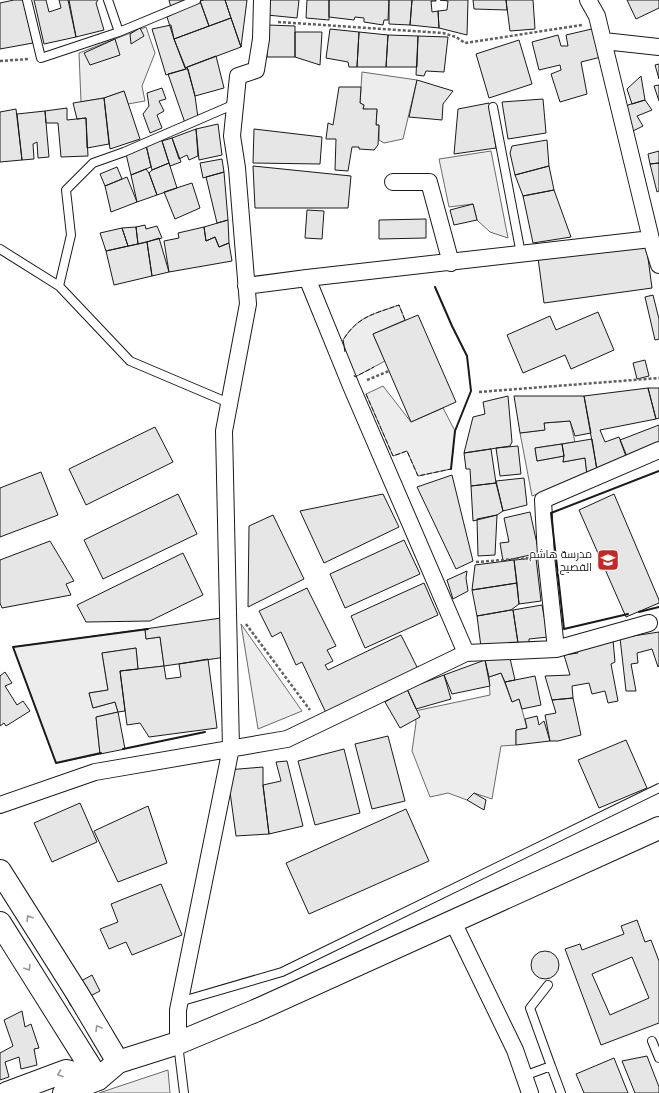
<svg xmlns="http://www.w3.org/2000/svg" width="659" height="1093" viewBox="0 0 659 1093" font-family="Inter,Cairo,sans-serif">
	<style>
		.green { fill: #ededed; stroke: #6a6a6a }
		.building { fill: #e6e6e6; stroke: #1a1a1a; fill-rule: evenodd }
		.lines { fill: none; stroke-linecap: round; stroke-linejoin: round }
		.service-casing { stroke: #1a1a1a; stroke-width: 10 }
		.minor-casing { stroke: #1a1a1a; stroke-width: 18 }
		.secondary-casing { stroke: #1a1a1a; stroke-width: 24 }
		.primary-casing { stroke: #1a1a1a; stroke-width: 24 }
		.path { stroke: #5f5f5f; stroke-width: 2.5; stroke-dasharray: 3 2; stroke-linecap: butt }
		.service { stroke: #fff; stroke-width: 8 }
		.minor { stroke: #fff; stroke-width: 16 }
		.secondary { stroke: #fff; stroke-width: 22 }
		.primary { stroke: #fff; stroke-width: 22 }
		.fence { stroke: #1a1a1a; stroke-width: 1; stroke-dasharray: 5 2; stroke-linecap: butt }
		.wall { stroke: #1a1a1a; stroke-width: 2 }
		.oneway { stroke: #989898 }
		.labels { text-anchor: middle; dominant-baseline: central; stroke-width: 3; stroke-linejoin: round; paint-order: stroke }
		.poi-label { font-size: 11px; fill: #1a1a1a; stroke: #fff; text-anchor: end }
	</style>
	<rect width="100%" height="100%" fill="#fff"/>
	<path class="green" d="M146 27 155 53 142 86 145 101 128 104 124 91 104 98 81 102 79 53Z
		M362 72 417 80 403 139 384 143 379 140V125H376L377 110 363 109 364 105 360 103Z
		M491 151 508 238 490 232 477 220 473 204 449 207 439 159Z
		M399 305 405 320 373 334 385 361 355 377 346 354 343 340C358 316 374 314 399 305Z
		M383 386 411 422 443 408 455 431 451 469 418 476 407 451 393 456 366 394Z
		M570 421 575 442 535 448 537 461 564 456 563 462 585 458 587 475 532 496 520 433 544 430V423Z
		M241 624 302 711 258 729Z
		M145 629 146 639 160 637 164 666 138 669 136 648 102 653 108 690 89 693 93 708 115 702 118 712 96 717 100 754 56 763 13 647Z
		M501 673 512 702 519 699 527 728 516 730V745L501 746 492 799 474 793 467 800 448 793 430 797 412 751 416 723 415 711 490 695 489 677Z
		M168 1070 170 1093H99Z"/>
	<path class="building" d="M14 0H23L33 43 0 49V3Z
		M34 0H46L49 12 61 8 59 0H68L76 37 44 44Z
		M69 0H98L96 3 104 30 76 37Z
		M169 0H191L171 8Z
		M204 0H225L231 18 209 26 200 1Z
		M225 0H247L241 47 231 18Z
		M269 0H299L297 18 267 15Z
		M307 0H329V20L306 18Z
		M329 0H389L388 20H384L383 25 364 22V18L355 17 354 20 329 17Z
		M389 0H412L410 25 389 24Z
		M412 0H436V1H431L432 12 438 11 439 28 410 25Z
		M440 0H468L467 35 439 28 438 11 447 10 448 1Z
		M473 0H506L507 10 474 9Z
		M506 0H533L535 29 510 31Z
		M627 0H659V8L636 19Z
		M200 1 209 26 174 39 167 17Z
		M231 18 241 47 185 68 174 39Z
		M171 25 174 39 186 69 166 75 152 29Z
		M268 25 295 26V57H267Z
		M140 28 144 36 131 44 130 34Z
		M596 28 605 56 581 62 587 94 560 102 551 74 561 70 560 65 539 70 532 42 558 35 561 46H568L566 35Z
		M330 29 359 32 357 67H349L348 62 326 58Z
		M295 32H322L320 65 295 57Z
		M359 32 388 35 386 67H357Z
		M388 35 418 36 417 67H386Z
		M418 36 448 37 444 72 426 71 424 76 416 75Z
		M115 39 120 55 90 65 84 53Z
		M519 40 532 84 489 98 476 54Z
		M216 56 224 88 195 96 187 67Z
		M659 64V79L655 65Z
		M186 69H188L195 96 198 118 185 123 168 74Z
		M641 76 645 100 632 104 627 89Z
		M417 80 453 91 443 104 442 120 409 117Z
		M659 85V101L654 86Z
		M339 87H361L360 103 364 105 363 109H377L376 125H379L378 145 374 150 359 149V147H352L348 171 335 170 336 139H326L328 123 333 125Z
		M162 88 166 99 159 101 164 111 157 115 162 128 150 133 143 114 149 106 147 93Z
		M124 91 140 139 110 149 104 98Z
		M104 98 109 144 87 148 86 118 77 119 73 103Z
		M543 99 546 133 508 139 502 102Z
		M645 100 652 110 637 116 643 126 633 131 622 116 628 105Z
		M489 103 496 148 454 154 458 109Z
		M67 108V120L86 118 88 156 61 157 58 123H46L45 111Z
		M16 109 22 160 0 162V112Z
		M45 111 49 157 38 158 37 142 33 144 34 159 22 160 17 114Z
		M218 124 222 155 199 160 196 129Z
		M196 129 198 156 189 160 187 155 179 159 172 138Z
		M254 129 322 137 320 164 253 163Z
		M172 138 181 162 170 166 162 141Z
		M159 139 162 141 169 163 152 170 146 145Z
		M547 140 549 166 515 175 510 153 512 146Z
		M146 145 151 167 131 175 126 154Z
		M659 151V163L650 164 648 154Z
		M222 159 224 172 203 178 200 163Z
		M169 163 177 188 157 195 149 173 152 170Z
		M659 163V191L657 192 650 164Z
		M253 166 351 176 348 208H255Z
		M549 166 554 190 523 196 515 175Z
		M117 167 122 179 105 186 100 174Z
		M146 169 149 173 157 195 137 202 131 175Z
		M224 172 228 220 217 223 206 177Z
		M127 177 137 202 111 212 105 186Z
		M192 183 200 208 175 219 164 192Z
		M554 190 571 237 533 243 523 196Z
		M473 204 477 220 454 225 450 210Z
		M307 210 324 211 322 239 305 238Z
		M426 219V238L379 239V220Z
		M228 220 229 243 219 247 215 237 206 241 204 227Z
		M145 225 146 229 157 226 162 238 138 244 136 227Z
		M136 227 138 244 128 246 122 228Z
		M204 227 206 241 215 237 219 247 229 243 232 261 169 272 164 241 179 238 178 233Z
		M122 228 128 246 106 251 100 233Z
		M159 238 169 272 152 276 147 242Z
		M147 242 152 276 114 285 106 251Z
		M646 243 652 288 544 303 538 258Z
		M653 295 659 319V339L655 340 645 297Z
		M598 312 614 350 571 369 565 355 523 373 507 335 550 316 556 330Z
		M418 315 456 402 411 422 373 334Z
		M645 360 649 376 637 379 633 363Z
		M648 388H659V418L656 419Z
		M648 388 656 419 600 430 605 442 619 437 628 459 597 470 584 396Z
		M508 396 512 442 510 446 464 453 473 417 485 414 483 402Z
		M514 396H584L591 433 575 436 570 421 544 423 545 430 520 433Z
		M659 425V447L627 459 620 440Z
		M155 427 173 462 86 505 69 469Z
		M592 439 597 470 587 475 585 458 563 462 564 456 562 444Z
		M562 444 564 456 537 461 535 448Z
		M518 446 521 474 500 476 496 448Z
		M491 449 496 483 471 486 470 469H466L464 453Z
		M41 472 58 515 0 537V488Z
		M452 475 473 561 456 569 417 487Z
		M524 478 527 505 503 511 496 481Z
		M496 483 503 511 497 515 473 521 471 486Z
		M178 494 197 534 103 579 84 540Z
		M383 494 399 527 324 563 300 511Z
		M614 494 659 600V603L626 617 579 510Z
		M530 512 539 553 503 561 500 543 509 542 504 518Z
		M273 515 304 579 248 607 249 526Z
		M497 515 495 555 478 556 477 519Z
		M404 540 420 574 345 608 330 574Z
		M50 541 74 581 66 584 71 595 2 608 0 603V560Z
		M183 553 203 595 150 621 86 622 77 605Z
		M536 558 541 601 519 604 514 560Z
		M514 560 517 583 472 590 475 565Z
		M467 571 466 578 468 591 453 599 447 580Z
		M424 583 438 615 365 648 351 616Z
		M517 583 519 604 511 610 477 616 472 590Z
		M307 588 336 646 327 650 333 661 325 665 328 670 401 635 418 669 326 713 302 662 296 665 281 632 272 637 259 611Z
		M542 605 548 637 529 639V644L518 643 513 610Z
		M511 610H513L518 643 481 647 477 616Z
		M221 618 226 657 164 666 160 637 146 639 145 629Z
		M659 632V666L658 667 652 649 637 653 638 663 631 664 636 691H626L620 638Z
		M613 640 615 662 611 664 618 701 608 703 605 691 592 694 589 683 572 686 573 698 552 700 545 676 570 675 564 655 578 653 575 646Z
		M136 648 138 669 120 671 125 711 118 712 115 702 93 708 89 693 108 690 102 653Z
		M509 654 515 680 505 682 501 673 489 677 485 660Z
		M208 659 217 728 149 737 140 723 127 725 120 671 164 666 166 679 181 677 179 664Z
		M485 660 490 686 452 694 444 675Z
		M5 672 12 683 5 686 17 705 23 701 30 711 6 726 4 723 0 726V676Z
		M444 675 451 699 416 709 407 689Z
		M535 676 541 705 522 709 519 699 512 702 505 682Z
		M407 689 420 717 400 728 385 702Z
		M573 698 581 735 558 741H550L545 715 556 713 552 700Z
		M118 712 125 749 100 754 96 717Z
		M537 716 539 725 544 721 550 741 516 745V730L527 728 525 719Z
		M388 736 405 801 372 809 355 744Z
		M626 740 647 788 599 808 578 760Z
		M344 749 360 813 315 825 298 761Z
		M287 761 303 826 269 834 263 785 281 781 276 762Z
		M263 767V785L269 834 236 836 227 770Z
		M474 793 486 800 484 810 467 800Z
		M80 803 97 842 52 862 34 823Z
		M148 806 167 863 118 882 94 831Z
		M406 809 429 861 309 914 286 863Z
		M161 884 182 935 132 955 126 942 109 949 100 929 118 922 111 904Z
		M637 920 645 942 651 940 659 961V1023L601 1045 565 949 580 944 582 950 624 934 621 926ZM632 957 649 998 610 1015 592 974Z
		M531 965a14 14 0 1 1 28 0a14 14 0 1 1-28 0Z
		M92 975 100 991 71 1006 63 991Z
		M22 1011 25 1027 31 1024 39 1048 34 1049 37 1065 21 1069 19 1057 5 1062 9 1077 0 1080V1053L13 1046 4 1020Z
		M647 1056 659 1087V1093H635L622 1061Z
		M614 1058 628 1093H584L576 1074Z"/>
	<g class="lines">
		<g class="service-casing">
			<path id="service" d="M27 0 41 58 119 32 108 0
				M119 32 196 0
				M493 107 521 254
				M0 249 59 286 130 361 229 403
				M59 286 71 235 66 190 93 163 124 152 235 104
				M179 1002 282 972 659 788
				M652 1041 659 1058
				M178 1044 184 1093
				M551 1066 561 1093
				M524 1076 551 1066 530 1008 548 985"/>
		</g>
		<g class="minor-casing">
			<path id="minor" d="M588 0 597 16 651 239 659 265
				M604 41 659 47
				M393 182H429L451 263
				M246 286 307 278 651 239
				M556 649 546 556 543 500 659 450
				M466 653 556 649 649 623
				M0 805 95 772 287 739 466 653 351 386 307 278
				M453 922 515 1050 530 1093
				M178 1043V1010L231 748 224 431 248 304 237 168 232 136 238 76 256 70 261 39 262 0"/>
		</g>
		<g class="secondary-casing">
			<path id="secondary" d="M7 1093 66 1071 98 1079
				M64 1093 98 1079 118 1062 178 1043 255 1011 659 828"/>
		</g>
		<g class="primary-casing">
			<path id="primary" d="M0 871 77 993 118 1062
				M0 923 98 1079"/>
		</g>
		<path class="path" d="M278 22 443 33 456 37 465 43 582 25
			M0 61 29 59
			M367 380 389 371
			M479 392 659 378
			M476 562 530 558
			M246 624 310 710"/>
		<use href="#service" class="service"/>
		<use href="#minor" class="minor"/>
		<use href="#secondary" class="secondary"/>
		<use href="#primary" class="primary"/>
		<path class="fence" d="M345 352 343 340C358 316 374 314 399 305L405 320
			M354 375 355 377 374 367
			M366 394 393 456 407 451 418 476 451 469"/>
		<path class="wall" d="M435 287 452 326 467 356 471 391 455 431 451 469
			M639 612 659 607
			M628 614 564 629 551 513 659 471
			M123 749 205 732
			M101 753 56 763 13 647 148 629"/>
	</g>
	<defs><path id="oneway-chevron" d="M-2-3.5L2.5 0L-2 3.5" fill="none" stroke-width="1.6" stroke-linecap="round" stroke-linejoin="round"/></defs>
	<g class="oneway">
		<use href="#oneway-chevron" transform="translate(29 918) rotate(-122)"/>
		<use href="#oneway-chevron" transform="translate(28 968) rotate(58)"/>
		<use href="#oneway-chevron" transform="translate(98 1028) rotate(-121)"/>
		<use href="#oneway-chevron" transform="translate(60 1074) rotate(160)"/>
	</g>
	<defs>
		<g id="school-square" transform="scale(1.15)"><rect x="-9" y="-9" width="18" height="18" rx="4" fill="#c62828" stroke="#fff"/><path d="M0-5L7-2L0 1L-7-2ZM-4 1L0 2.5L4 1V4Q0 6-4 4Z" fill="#fff"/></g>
	</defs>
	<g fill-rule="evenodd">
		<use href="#school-square" x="608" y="560"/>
	</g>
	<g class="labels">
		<g class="poi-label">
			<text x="592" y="554">مدرسة هاشم<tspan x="592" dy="13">الفصيح</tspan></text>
		</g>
	</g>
</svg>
